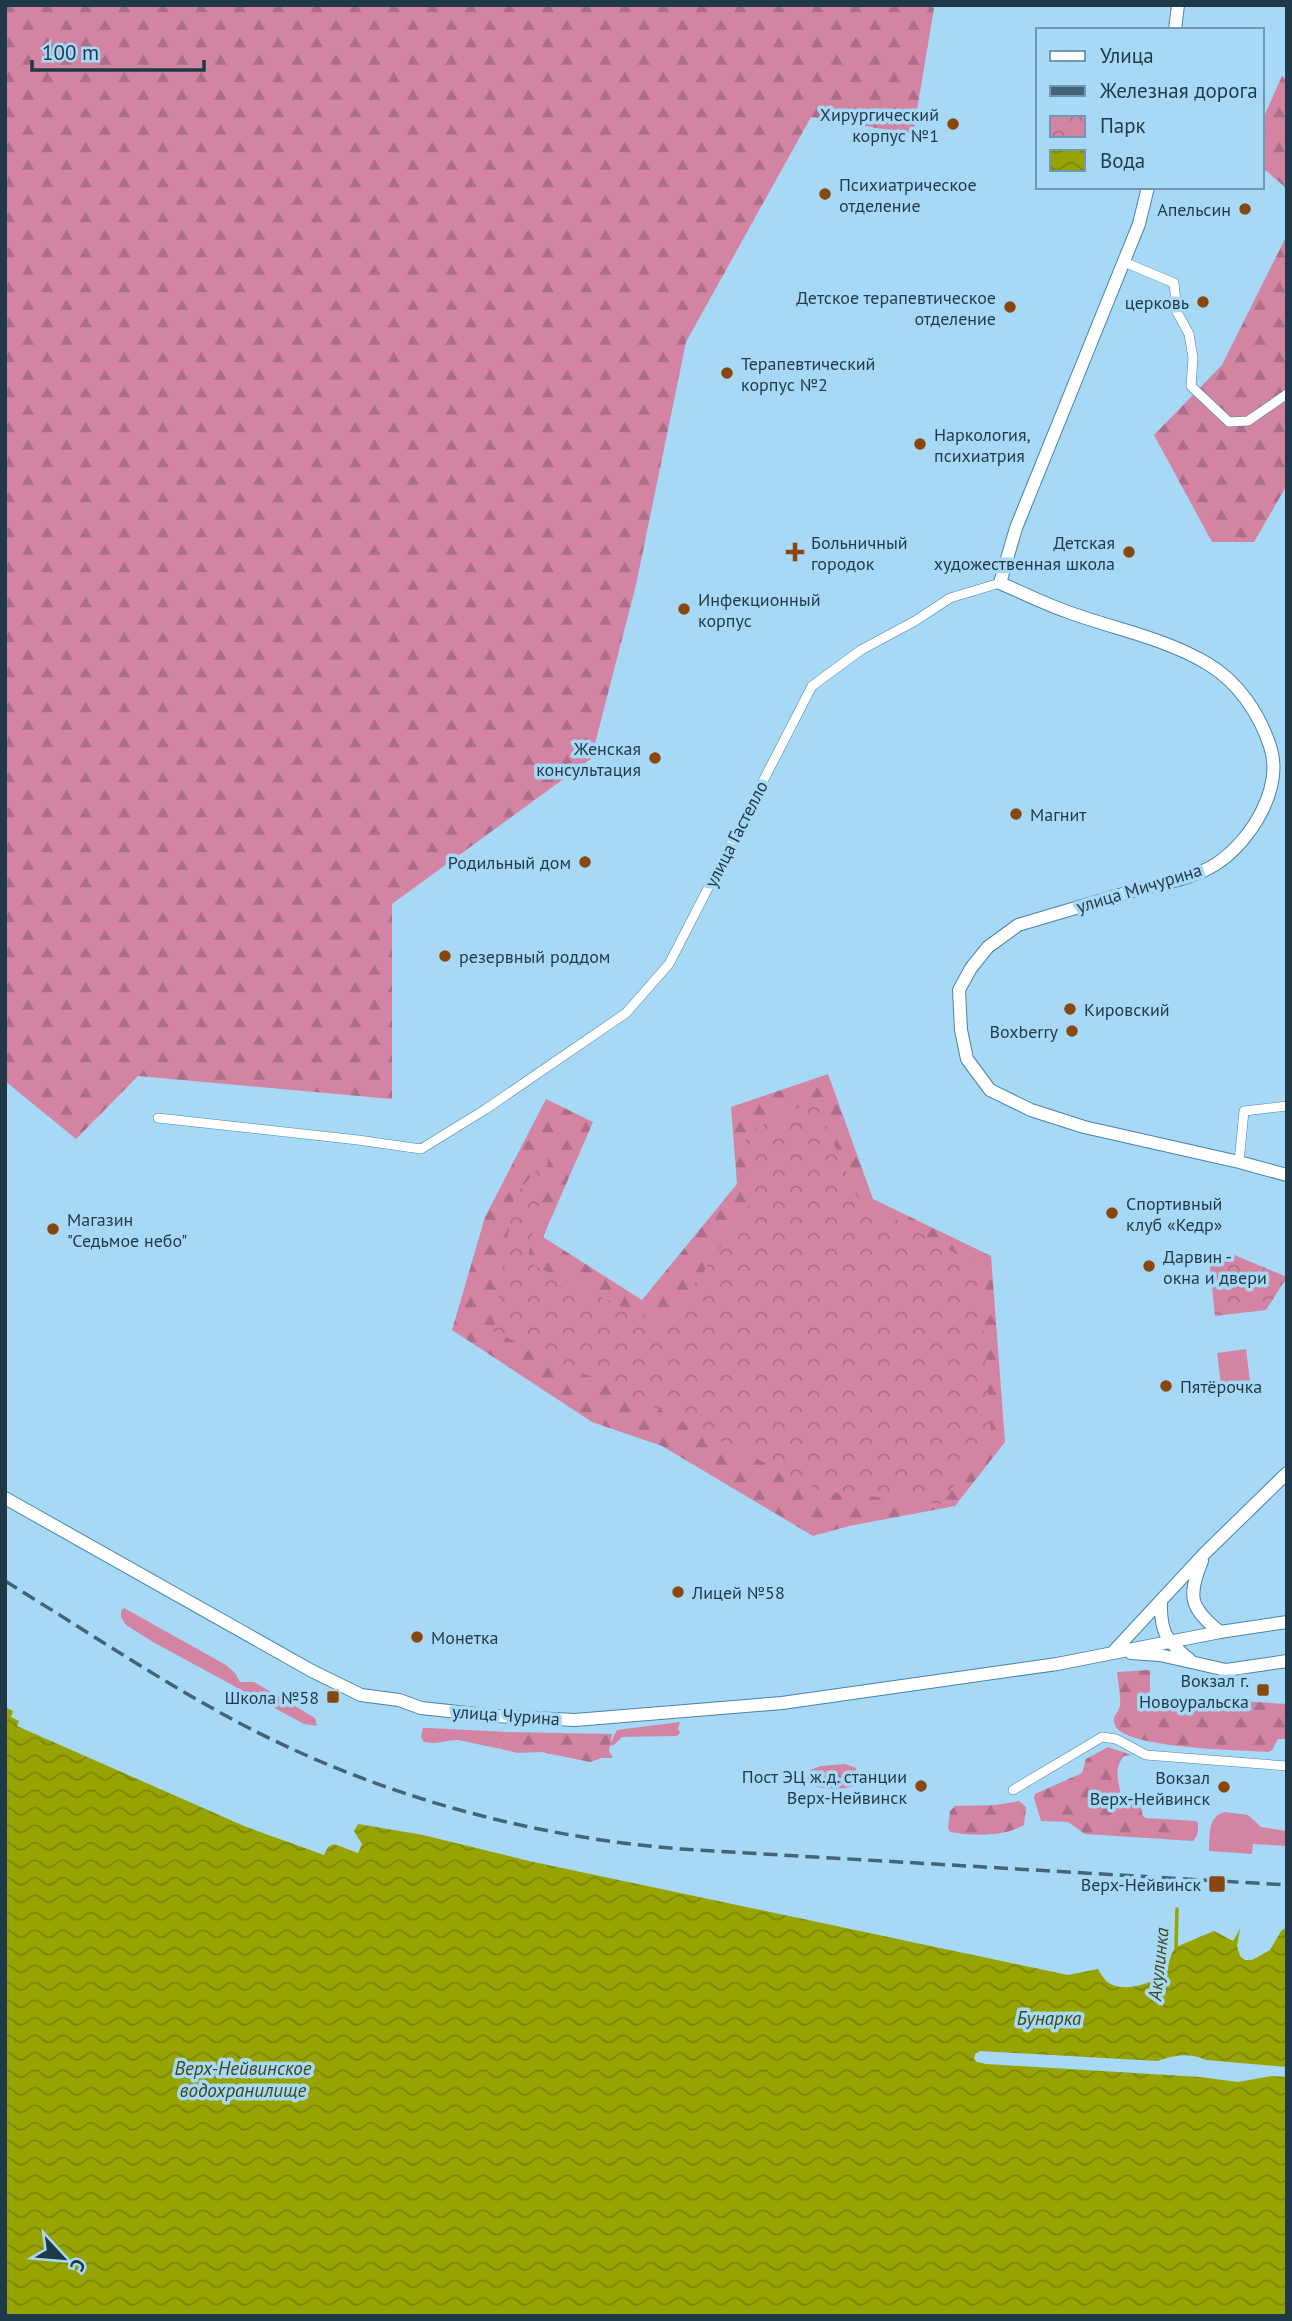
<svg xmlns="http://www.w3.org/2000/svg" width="1292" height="2321" viewBox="0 0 1292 2321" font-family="'PT Sans',sans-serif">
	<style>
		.grass { fill: #d484a3 }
		.forest { fill: url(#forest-firs) }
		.park { fill: url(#park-crowns) }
		.water { fill: url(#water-waves) }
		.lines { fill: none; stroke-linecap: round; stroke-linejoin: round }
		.stream { stroke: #97a400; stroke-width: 3.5 }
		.street-casing { stroke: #4784a6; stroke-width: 10 }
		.secondary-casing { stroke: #4784a6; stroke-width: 14 }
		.street { stroke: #fff; stroke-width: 9 }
		.secondary { stroke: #fff; stroke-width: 12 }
		.rail { stroke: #436376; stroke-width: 3.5; stroke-dasharray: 14 7; stroke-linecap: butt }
		.poi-dot { fill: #87470f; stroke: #a7d8f6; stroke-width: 2.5 }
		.labels { text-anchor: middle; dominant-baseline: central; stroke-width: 7; stroke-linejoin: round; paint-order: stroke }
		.poi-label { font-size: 18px; fill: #1f3948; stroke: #a7d8f6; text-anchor: start }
		.street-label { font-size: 18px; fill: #1f3948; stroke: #a7d8f6 }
		.water-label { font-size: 19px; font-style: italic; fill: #424813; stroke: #a7d8f6 }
	</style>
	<defs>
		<pattern id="forest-firs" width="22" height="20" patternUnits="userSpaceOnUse" patternTransform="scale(1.75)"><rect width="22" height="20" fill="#d484a3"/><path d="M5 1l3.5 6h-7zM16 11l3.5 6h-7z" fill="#ab6d87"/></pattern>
		<pattern id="park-crowns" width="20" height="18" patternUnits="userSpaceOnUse" patternTransform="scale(1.75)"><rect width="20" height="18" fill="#d484a3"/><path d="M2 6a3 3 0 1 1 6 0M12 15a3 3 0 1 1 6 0" fill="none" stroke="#ab6d87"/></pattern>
		<pattern id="water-waves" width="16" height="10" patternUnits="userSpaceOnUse" patternTransform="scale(1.75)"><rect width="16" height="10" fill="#97a400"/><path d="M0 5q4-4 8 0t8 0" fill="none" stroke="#7b8704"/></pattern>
	</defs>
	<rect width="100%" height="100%" fill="#a7d8f6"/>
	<path class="grass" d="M1246 1349 1251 1389 1222 1392 1217 1353Z
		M124 1608 226 1665 235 1673 240 1682H254L315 1718 317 1726 304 1724 153 1642 126 1625 121 1617V1611Z
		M680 1722 678 1728 680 1733 677 1736 622 1737 614 1745 609 1746 617 1730Z
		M423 1728H428L507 1732 499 1743 501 1749 458 1740C444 1740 440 1745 424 1742L421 1737Z
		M1225 1812 1248 1815 1261 1827 1287 1831V1846L1253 1844 1252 1854 1209 1851C1210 1836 1207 1816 1225 1812Z"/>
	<path class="forest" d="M5 5H928L934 8 913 134 811 117 686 342 636 585 591 759 392 904V1099L138 1076 76 1139 5 1081Z
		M1282 76 1287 80V189L1262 167V121Z
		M1287 235V485L1254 542H1212L1154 435 1222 365Z
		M828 1074 873 1199 991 1256 1005 1442 955 1506 849 1526 813 1536 662 1446 592 1422 452 1330 485 1217 546 1099 593 1122 543 1237 642 1300 737 1184 731 1107Z
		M1150 1670V1693L1153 1696 1287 1704V1739H1278L1272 1750 1268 1752C1243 1750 1124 1749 1115 1725 1111 1716 1119 1713 1120 1705 1121 1695 1118 1683 1117 1672Z
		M507 1732 612 1734 609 1751 613 1758H602L590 1762 541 1752 517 1753 501 1749 499 1743Z
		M1108 1747 1132 1755 1124 1756C1113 1767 1119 1785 1122 1799 1127 1803 1140 1801 1141 1808 1142 1810 1142 1814 1143 1816L1146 1818 1196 1821 1198 1823C1198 1829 1198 1837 1193 1841L1085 1834 1068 1822 1041 1821 1034 1798 1035 1794 1082 1773 1086 1759Z
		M845 1764 856 1768V1782L854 1786C841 1790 817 1790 807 1782L810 1770 821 1766Z
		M1019 1801 1026 1807 1024 1825C1003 1837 973 1836 950 1832L948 1828 950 1811 955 1806 996 1805Z"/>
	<path class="park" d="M815 1100 857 1197 979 1267 991 1434 942 1504 822 1491 649 1405 493 1331 514 1196 549 1156 527 1262 665 1327 752 1201 745 1133Z
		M1232 1254 1287 1277 1266 1310 1215 1316 1209 1257Z"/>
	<path class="water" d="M5 1707 13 1711 11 1717 19 1721 17 1726 244 1826 324 1855 328 1847 334 1844 358 1853 362 1844 354 1831 358 1824 423 1835 529 1861 1068 1975 1098 1969C1102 1976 1105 1982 1113 1985 1127 1991 1154 1984 1164 1972 1171 1964 1169 1954 1176 1947L1214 1931 1233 1941 1240 1929 1237 1946 1240 1956 1245 1960H1252L1270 1950 1281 1931 1287 1927V2067L1206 2060C1191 2052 1172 2055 1158 2061L980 2051 975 2054 974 2059 977 2062 986 2064 1200 2077 1238 2082 1272 2076 1287 2077V2316H5Z"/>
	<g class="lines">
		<path class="stream" d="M1176 1949 1177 1909"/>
		<g class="street-casing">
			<path id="street" d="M1124 262 1174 283 1177 312 1189 334 1193 358 1191 386 1229 422 1248 421 1287 394
				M158 1118 358 1140 421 1149 486 1109 626 1013 669 964 812 686 861 650 915 621 950 598 1000 583
				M1239 1162 1244 1111 1287 1106
				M1013 1790 1102 1737 1116 1739 1146 1755 1287 1766"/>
		</g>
		<g class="secondary-casing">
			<path id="secondary" d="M1175 30 1178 5
				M1148 187 1139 224 1016 528 1000 583C1023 593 1045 604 1068 612 1114 629 1165 638 1208 664 1238 682 1259 713 1270 746 1284 788 1251 841 1216 864 1194 878 1165 883 1140 889 1100 901 1059 913 1018 925L988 947 971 968 959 990 961 1030 967 1059 990 1090 1031 1110 1084 1127 1239 1162 1287 1175
				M5 1498 312 1671 361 1695 399 1700 421 1708 495 1716 575 1720 782 1703 1057 1664 1220 1632 1287 1622
				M1202 1561C1187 1597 1190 1608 1220 1632
				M1161 1601C1160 1632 1166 1641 1190 1660
				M1114 1651 1205 1553 1287 1473
				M1131 1653 1160 1655 1226 1670 1287 1661"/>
		</g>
		<use href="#street" class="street"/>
		<use href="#secondary" class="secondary"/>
		<path class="rail" d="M5 1581C85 1630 163 1683 245 1726 380 1796 530 1837 681 1849L1287 1885"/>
	</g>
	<g class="poi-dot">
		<circle cx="953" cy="124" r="7"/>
		<circle cx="825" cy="194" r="7"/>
		<circle cx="1245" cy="209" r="7"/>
		<circle cx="1203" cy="302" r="7"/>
		<circle cx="1010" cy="307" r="7"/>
		<circle cx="727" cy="373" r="7"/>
		<circle cx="920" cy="444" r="7"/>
		<path d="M791.5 541.5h7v7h7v7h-7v7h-7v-7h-7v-7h7z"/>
		<circle cx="1129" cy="552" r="7"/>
		<circle cx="684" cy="609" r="7"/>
		<circle cx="655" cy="758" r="7"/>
		<circle cx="1016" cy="814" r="7"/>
		<circle cx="585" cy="862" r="7"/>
		<circle cx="445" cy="956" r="7"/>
		<circle cx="1070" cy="1009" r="7"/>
		<circle cx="1072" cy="1031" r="7"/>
		<circle cx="1112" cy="1213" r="7"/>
		<circle cx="53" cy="1229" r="7"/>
		<circle cx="1149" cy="1266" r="7"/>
		<circle cx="1166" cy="1386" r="7"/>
		<circle cx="678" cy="1592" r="7"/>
		<circle cx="417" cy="1637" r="7"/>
		<rect x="1256" y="1683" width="14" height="14" rx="3.5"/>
		<rect x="326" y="1690" width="14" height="14" rx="3.5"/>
		<circle cx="921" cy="1786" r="7"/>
		<circle cx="1224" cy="1787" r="7"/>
		<rect x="1208" y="1875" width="18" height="18" rx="3.5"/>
	</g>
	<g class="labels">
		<g class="poi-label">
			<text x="939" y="114" text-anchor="end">Хирургический<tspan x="939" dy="21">корпус №1</tspan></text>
			<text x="839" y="184">Психиатрическое<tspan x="839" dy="21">отделение</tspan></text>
			<text x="1231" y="209" text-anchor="end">Апельсин</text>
			<text x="996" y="297" text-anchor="end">Детское терапевтическое<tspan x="996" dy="21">отделение</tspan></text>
			<text x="1189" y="302" text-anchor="end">церковь</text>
			<text x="741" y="363">Терапевтический<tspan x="741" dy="21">корпус №2</tspan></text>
			<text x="934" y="434">Наркология,<tspan x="934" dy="21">психиатрия</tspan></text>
			<text x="811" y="542">Больничный<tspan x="811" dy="21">городок</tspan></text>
			<text x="1115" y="542" text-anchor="end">Детская<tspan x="1115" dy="21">художественная школа</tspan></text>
			<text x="698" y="599">Инфекционный<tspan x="698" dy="21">корпус</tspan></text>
			<text x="641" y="748" text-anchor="end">Женская<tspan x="641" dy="21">консультация</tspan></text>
			<text x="1030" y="814">Магнит</text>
			<text x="571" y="862" text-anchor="end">Родильный дом</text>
			<text x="459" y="956">резервный роддом</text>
			<text x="1084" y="1009">Кировский</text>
			<text x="1058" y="1031" text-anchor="end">Boxberry</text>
			<text x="1126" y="1203">Спортивный<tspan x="1126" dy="21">клуб «Кедр»</tspan></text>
			<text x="67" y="1219">Магазин<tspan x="67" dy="21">"Седьмое небо"</tspan></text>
			<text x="1163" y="1256">Дарвин -<tspan x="1163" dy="21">окна и двери</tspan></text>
			<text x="1180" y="1386">Пятёрочка</text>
			<text x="692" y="1592">Лицей №58</text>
			<text x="431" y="1637">Монетка</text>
			<text x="1249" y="1680" text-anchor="end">Вокзал г.<tspan x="1249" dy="21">Новоуральска</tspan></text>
			<text x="319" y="1697" text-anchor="end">Школа №58</text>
			<text x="907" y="1776" text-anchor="end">Пост ЭЦ ж.д. станции<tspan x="907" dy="21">Верх-Нейвинск</tspan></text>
			<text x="1210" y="1777" text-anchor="end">Вокзал<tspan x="1210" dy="21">Верх-Нейвинск</tspan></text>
			<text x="1201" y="1884" text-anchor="end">Верх-Нейвинск</text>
		</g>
		<g class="street-label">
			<text transform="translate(736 834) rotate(-63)">улица Гастелло</text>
			<text transform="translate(1139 888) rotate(-17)">улица Мичурина</text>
			<text transform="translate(506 1715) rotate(4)">улица Чурина</text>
		</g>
		<g class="water-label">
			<text transform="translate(1158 1964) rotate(-84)">Акулинка</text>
			<text x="1049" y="2018">Бунарка</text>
			<text x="243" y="2068">Верх-Нейвинское<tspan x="243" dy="22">водохранилище</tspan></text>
		</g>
	</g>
	<rect width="1292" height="2321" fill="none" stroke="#1f3948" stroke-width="14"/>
	<rect x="1036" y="28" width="228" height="161" fill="#a7d8f6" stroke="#7198b0" stroke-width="2"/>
	<rect x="1050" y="51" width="35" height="10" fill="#ffffff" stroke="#7198b0" stroke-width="2"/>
	<text x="1100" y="63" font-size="21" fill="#1f3948">Улица</text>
	<rect x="1050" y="86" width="35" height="10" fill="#436376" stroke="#7198b0" stroke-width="2"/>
	<text x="1100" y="98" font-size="21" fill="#1f3948">Железная дорога</text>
	<rect x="1050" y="116" width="35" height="21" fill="url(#park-crowns)" stroke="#7198b0" stroke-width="2"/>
	<text x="1100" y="133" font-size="21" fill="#1f3948">Парк</text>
	<rect x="1050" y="150" width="35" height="21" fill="url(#water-waves)" stroke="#7198b0" stroke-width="2"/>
	<text x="1100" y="168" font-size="21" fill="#1f3948">Вода</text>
	<g transform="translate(63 2258) rotate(116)" stroke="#a7d8f6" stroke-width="5" paint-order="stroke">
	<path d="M0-5L12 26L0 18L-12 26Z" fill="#1f3948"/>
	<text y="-10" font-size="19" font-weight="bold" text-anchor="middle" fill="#1f3948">С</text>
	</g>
	<path d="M32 60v10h172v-10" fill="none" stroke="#1f3948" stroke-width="3.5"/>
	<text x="42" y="60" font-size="21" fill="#1f3948" stroke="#a7d8f6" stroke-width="5" paint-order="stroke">100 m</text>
</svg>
